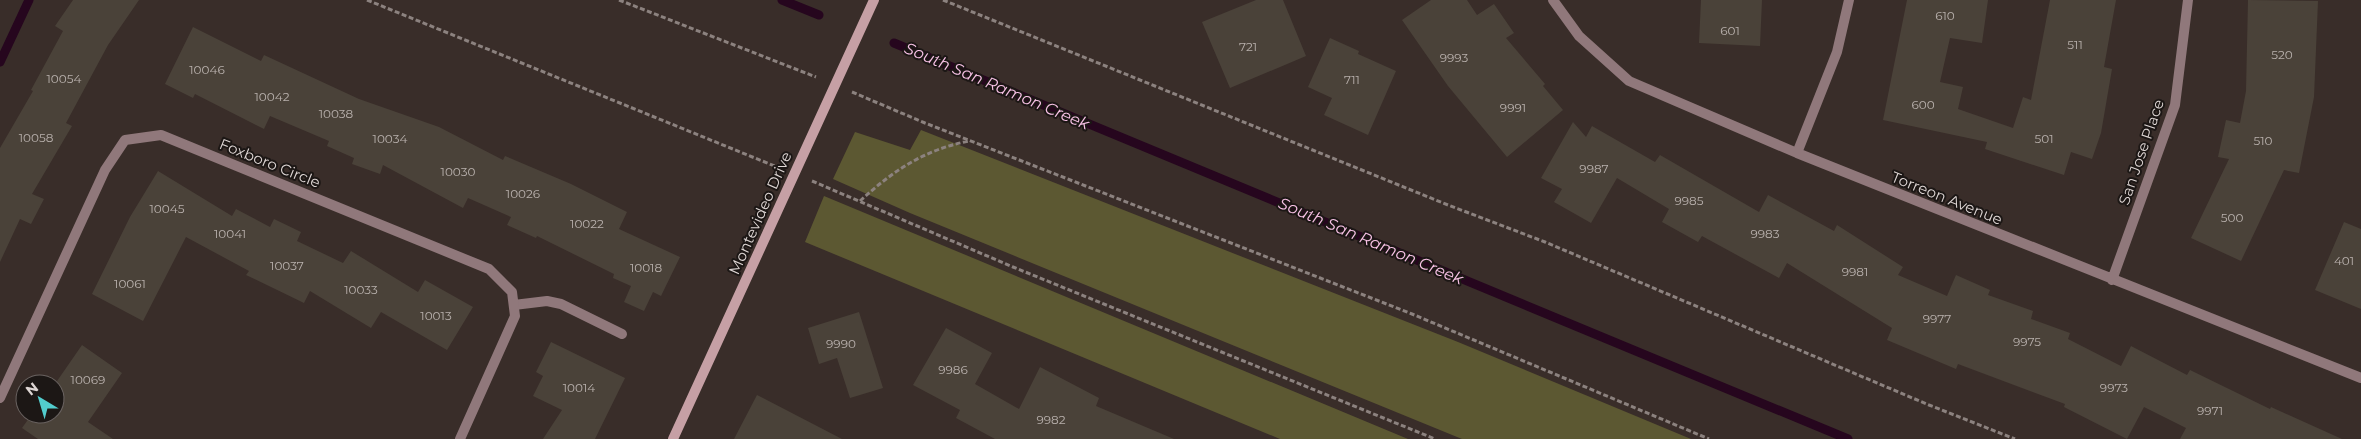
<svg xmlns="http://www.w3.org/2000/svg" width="2361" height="439" viewBox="0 0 2361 439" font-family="Montserrat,sans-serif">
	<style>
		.grass { fill: #5c5832 }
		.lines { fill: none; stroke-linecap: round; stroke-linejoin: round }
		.stream { stroke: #26061e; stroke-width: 9 }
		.building { fill: #4a4239 }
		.path { stroke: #8c827f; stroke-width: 3; stroke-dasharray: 5 2.5; stroke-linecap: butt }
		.lane { stroke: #90787b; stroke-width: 10 }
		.street { stroke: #90787b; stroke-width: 10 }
		.secondary { stroke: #c6a0a5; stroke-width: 10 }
		.labels { text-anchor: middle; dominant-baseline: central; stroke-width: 4; stroke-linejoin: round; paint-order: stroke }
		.number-label { font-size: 12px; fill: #b9b1ad }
		.street-label { font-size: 15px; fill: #ded6d4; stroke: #1c1715 }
		.water-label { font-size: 16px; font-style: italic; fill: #f9c3e7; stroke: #1c1715 }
	</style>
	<rect width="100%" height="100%" fill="#392d29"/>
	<path class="grass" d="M921 130 1458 342 1691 439H1462L910 213 833 179 855 132 910 150Z
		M824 196 1408 439H1280L805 242Z"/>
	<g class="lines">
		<path class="stream" d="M782 0 819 15
			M894 43 1848 439
			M0 62 29 0"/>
	</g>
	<path class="building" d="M73 0H139L108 45 66 123 72 126 32 194 44 199 31 224 20 219 0 262V148L33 91 31 90 63 31 55 26Z
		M1256 0H1283L1306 56 1230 88 1202 22Z
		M1431 0H1467L1477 15 1494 4 1514 33 1506 38 1545 84 1543 86 1563 110 1507 157 1448 86 1402 20Z
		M1701 0H1762L1760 46 1699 43Z
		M1907 0H1988L1982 43 1950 38 1940 82 1963 87 1958 109 2013 128 2023 97 2031 100 2050 0H2116L2104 67 2112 69 2101 133 2092 159 2071 152 2064 175 1985 149 1987 142 1883 120Z
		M2248 0 2318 1 2314 97 2299 173 2284 170 2241 261 2191 238 2229 159 2218 157 2226 120 2240 123 2246 91Z
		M193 27 261 61 264 55 359 99 439 127 503 160 505 156 571 184 627 212 619 229 680 257 661 296 653 292 644 311 624 302 631 286 613 278 614 274 537 236 536 238 507 225 511 217 468 198 463 208 383 165 380 174 352 164 354 158 327 146 329 141 270 116 264 129 195 94 193 98 165 84Z
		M1330 38 1359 51 1358 54 1396 71 1368 135 1324 115 1332 98 1308 87Z
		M1573 122 1586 137 1592 126 1655 162 1660 155 1759 212 1768 195 1834 231 1837 225 1903 267 1898 275 1947 296 1956 275 1990 290 1988 295 2033 311 2031 319 2070 333 2068 339 2121 366 2131 346 2187 375 2190 370 2270 409 2271 407 2342 439H2180L2186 428 2144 407 2127 439 2064 407 2065 404 1958 364 1956 369 1887 340 1892 328 1787 263 1779 278 1702 236 1698 242 1662 222 1669 209 1617 178 1591 223 1554 202 1562 189 1541 178Z
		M158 171 232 216 236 209 270 227 274 219 301 232 297 241 343 263 351 251 418 292 425 280 473 307 447 350 381 312 371 328 310 291 304 303 246 275 249 271 186 237 143 321 92 294 130 217Z
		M2344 222 2361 229V309L2315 290Z
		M859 312 883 388 850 398 837 358 819 364 808 328Z
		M946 328 992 353 975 384 1019 409 1040 367 1099 398 1096 406 1174 439H995L956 418 960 410 913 385Z
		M551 342 625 378 595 439H543L562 410 533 396 543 376 536 372Z
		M82 345 122 373 88 422 113 439H38L22 428 32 414H56L55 384Z
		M757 395 842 439H734Z"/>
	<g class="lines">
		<path class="path" d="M367 0 777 167
			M619 0 816 77
			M943 0 1448 205 1545 242 1929 405 2015 439
			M852 92 925 123 1412 314 1709 439
			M812 181 1013 267 1435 439
			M860 201C894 170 924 150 969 141"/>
		<path class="lane" d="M514 305 547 301 561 304 622 334"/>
		<path class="street" d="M1553 0 1579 36 1629 81 1797 153 2361 378
			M1797 153 1837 52 1849 0
			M2112 280 2175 105 2188 0
			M0 398 105 170 125 140 161 135 489 269 512 292 515 316 460 439"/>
		<path class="secondary" d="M673 439 874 0"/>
	</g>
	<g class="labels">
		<g class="number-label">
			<text x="1945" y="15">610</text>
			<text x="1730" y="30">601</text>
			<text x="2075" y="44">511</text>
			<text x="1248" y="46">721</text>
			<text x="2282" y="54">520</text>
			<text x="1454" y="57">9993</text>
			<text x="207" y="69">10046</text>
			<text x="64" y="78">10054</text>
			<text x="1352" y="79">711</text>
			<text x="272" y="96">10042</text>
			<text x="1923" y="104">600</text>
			<text x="1513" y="107">9991</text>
			<text x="336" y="113">10038</text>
			<text x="36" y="137">10058</text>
			<text x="390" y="138">10034</text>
			<text x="2044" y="138">501</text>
			<text x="2263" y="140">510</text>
			<text x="1594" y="168">9987</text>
			<text x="458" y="171">10030</text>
			<text x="523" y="193">10026</text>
			<text x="1689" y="200">9985</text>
			<text x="167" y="208">10045</text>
			<text x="2232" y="217">500</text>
			<text x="587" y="223">10022</text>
			<text x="230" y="233">10041</text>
			<text x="1765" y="233">9983</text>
			<text x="2344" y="260">401</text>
			<text x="287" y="265">10037</text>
			<text x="646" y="267">10018</text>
			<text x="1855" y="271">9981</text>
			<text x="130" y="283">10061</text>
			<text x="361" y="289">10033</text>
			<text x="436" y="315">10013</text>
			<text x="1937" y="318">9977</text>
			<text x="2027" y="341">9975</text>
			<text x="841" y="343">9990</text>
			<text x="953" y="369">9986</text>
			<text x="88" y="379">10069</text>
			<text x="579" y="387">10014</text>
			<text x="2114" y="387">9973</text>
			<text x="2210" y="410">9971</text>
			<text x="1051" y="419">9982</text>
		</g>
		<g class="street-label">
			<text transform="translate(2141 152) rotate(-71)">San Jose Place</text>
			<text transform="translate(270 163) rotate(22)">Foxboro Circle</text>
			<text transform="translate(1947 198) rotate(22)">Torreon Avenue</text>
			<text transform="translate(760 213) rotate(-66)">Montevideo Drive</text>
		</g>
		<g class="water-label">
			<text transform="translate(997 86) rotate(23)">South San Ramon Creek</text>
			<text transform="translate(1371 241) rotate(23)">South San Ramon Creek</text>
		</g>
	</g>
	<g transform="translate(40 399) rotate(322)"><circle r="24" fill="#1c1715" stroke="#6a6361"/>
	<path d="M0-4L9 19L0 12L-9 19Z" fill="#52cdce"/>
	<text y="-8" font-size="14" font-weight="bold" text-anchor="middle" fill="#ded6d4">N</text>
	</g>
</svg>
